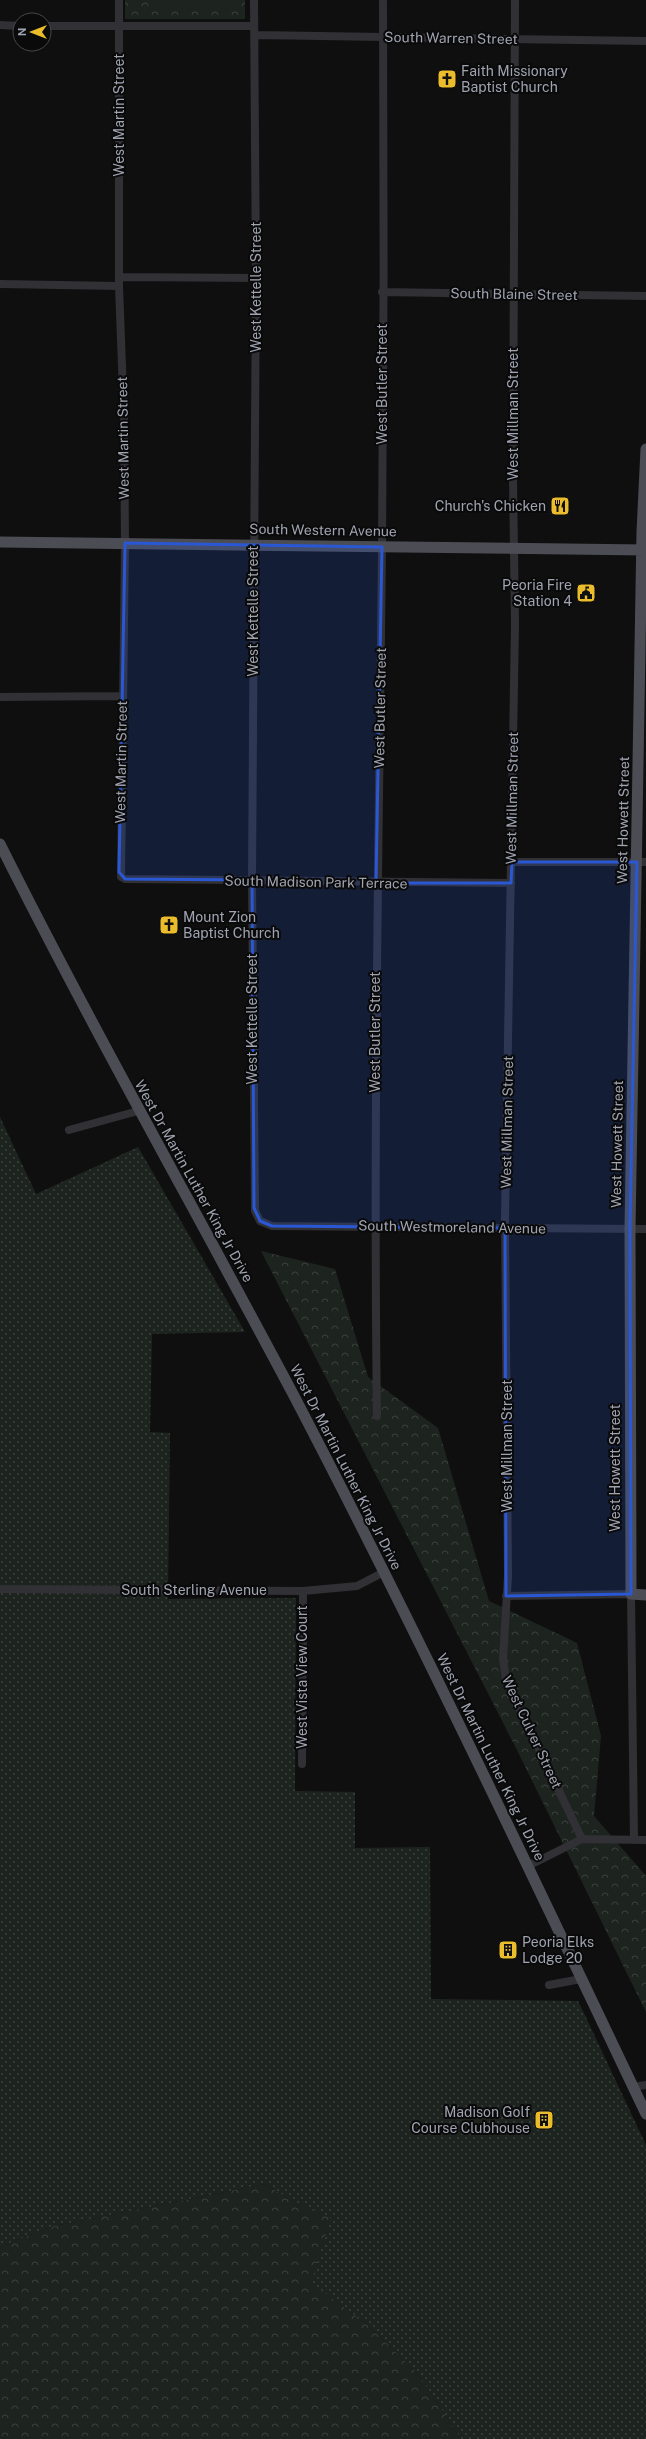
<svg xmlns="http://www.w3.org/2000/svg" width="646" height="2439" viewBox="0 0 646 2439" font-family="'Public Sans',sans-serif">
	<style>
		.grass { fill: url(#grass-dots) }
		.forest { fill: url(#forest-crowns) }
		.pitch { fill: #1d241f }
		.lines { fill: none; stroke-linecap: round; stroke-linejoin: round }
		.minor { stroke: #303035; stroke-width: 8 }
		.major { stroke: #4c4d54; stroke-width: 11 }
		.marked { fill: #2a57d4; fill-opacity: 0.2; stroke: #2a57d4; stroke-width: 3; stroke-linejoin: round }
		.labels { text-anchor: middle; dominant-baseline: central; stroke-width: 4; stroke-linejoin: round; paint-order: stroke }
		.street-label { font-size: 14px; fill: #a0a4b1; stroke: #0a0a0b }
		.poi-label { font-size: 14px; fill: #a0a4b1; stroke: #0a0a0b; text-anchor: start }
	</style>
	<defs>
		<pattern id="grass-dots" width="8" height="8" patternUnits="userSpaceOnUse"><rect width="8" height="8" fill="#1d241f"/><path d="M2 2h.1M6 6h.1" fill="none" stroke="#3b413d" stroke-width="1.8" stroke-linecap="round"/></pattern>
		<pattern id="forest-crowns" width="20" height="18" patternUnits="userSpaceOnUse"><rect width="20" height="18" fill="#1d241f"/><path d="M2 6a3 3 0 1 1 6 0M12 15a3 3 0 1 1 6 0" fill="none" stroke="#3b413d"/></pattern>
	</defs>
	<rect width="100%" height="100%" fill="#0f0f10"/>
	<path class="grass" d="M0 1117 36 1194 138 1147 245 1332 152 1334 150 1432 170 1433 168 1599 296 1598 295 1791 355 1792V1848L430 1847 431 1999 578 2001 583 2011 646 2145V2439H461L418 2374 369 2326 311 2283 289 2199 265 2184 50 2227 0 2247Z"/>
	<path class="forest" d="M125 0H245V19H125Z
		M261 1251 335 1269 368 1377 438 1428 489 1601 577 1643 601 1736 594 1816 646 1876V2012L517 1750Z
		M265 2184 289 2199 331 2218 311 2283 369 2326 418 2374 461 2439H0V2247L50 2227Z"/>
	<path class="pitch" d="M144 0H234L235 8 155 9Z"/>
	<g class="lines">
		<path class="minor" d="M119 0V286L124 419 125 543 121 877 125 879 511 883
			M254 0 256 278 252 880 255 1211 260 1221 272 1226 646 1229
			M515 0 513 479 515 624 505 1219 508 1576 503 1659 506 1680 582 1839
			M0 25 20 26
			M44 26H254
			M256 35 646 41
			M119 277 256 278
			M0 284 119 286
			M382 292 646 296
			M0 697 122 696
			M512 862H646
			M69 1130 138 1111
			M377 1416C373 1127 379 837 382 548 384 365 384 183 383 0
			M0 1589 303 1591 357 1586 384 1572
			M506 1596 631 1594 634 1840
			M302 1764 303 1591
			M528 1866 582 1839 646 1840
			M549 1985 581 1979
			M633 2087 646 2085"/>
		<path class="major" d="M646 449 642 532 630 1228 631 1582V1594L646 1595
			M0 542 646 550
			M0 844C93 1030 196 1211 293 1394 417 1631 531 1873 646 2114"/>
	</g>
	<path class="marked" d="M125 543 382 547 376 883H511L512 862H637L630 1228 631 1594 506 1596 505 1228 272 1226 260 1221 254 1208 252 880 125 879 119 872Z"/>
	<defs>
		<g id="church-square" transform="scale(1)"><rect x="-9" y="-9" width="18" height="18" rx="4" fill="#ebbc2b" stroke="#0a0a0b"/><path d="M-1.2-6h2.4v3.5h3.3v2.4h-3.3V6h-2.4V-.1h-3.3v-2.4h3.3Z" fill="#111"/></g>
		<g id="restaurant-square" transform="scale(1)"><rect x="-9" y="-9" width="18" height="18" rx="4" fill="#ebbc2b" stroke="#0a0a0b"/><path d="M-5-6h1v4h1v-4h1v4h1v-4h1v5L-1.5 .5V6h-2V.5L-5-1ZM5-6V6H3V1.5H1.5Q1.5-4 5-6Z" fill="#111"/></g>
		<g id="civic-square" transform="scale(1)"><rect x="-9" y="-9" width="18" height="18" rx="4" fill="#ebbc2b" stroke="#0a0a0b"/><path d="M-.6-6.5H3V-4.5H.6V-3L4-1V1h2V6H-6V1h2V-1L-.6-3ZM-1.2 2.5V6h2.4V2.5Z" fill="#111"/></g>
		<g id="building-square" transform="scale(1)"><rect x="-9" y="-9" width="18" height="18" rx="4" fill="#ebbc2b" stroke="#0a0a0b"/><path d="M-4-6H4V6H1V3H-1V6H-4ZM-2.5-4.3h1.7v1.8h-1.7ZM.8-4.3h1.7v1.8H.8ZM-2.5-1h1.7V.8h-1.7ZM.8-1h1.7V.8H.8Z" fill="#111"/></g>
	</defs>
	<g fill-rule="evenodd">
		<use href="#church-square" x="447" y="79"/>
		<use href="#restaurant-square" x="560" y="506"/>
		<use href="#civic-square" x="586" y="593"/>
		<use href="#church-square" x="169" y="925"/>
		<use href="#building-square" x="508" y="1950"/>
		<use href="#building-square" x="544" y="2120"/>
	</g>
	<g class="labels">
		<g class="street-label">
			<text transform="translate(451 38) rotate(1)">South Warren Street</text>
			<text transform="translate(119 115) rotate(-90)">West Martin Street</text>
			<text transform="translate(256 287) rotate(-90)">West Kettelle Street</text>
			<text transform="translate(514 294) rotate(1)">South Blaine Street</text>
			<text transform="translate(382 384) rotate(-90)">West Butler Street</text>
			<text transform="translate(513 414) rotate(-90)">West Millman Street</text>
			<text transform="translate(123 438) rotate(-91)">West Martin Street</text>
			<text transform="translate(323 530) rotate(1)">South Western Avenue</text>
			<text transform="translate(253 611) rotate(-90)">West Kettelle Street</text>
			<text transform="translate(380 708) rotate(-89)">West Butler Street</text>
			<text transform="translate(121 762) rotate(-89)">West Martin Street</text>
			<text transform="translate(512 798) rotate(-89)">West Millman Street</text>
			<text transform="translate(623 820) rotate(-89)">West Howett Street</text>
			<text transform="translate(316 882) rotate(1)">South Madison Park Terrace</text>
			<text transform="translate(252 1019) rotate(-90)">West Kettelle Street</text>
			<text transform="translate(375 1032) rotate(-90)">West Butler Street</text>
			<text transform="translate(507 1122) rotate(-89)">West Millman Street</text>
			<text transform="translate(617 1144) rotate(-89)">West Howett Street</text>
			<text transform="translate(194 1181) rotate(61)">West Dr Martin Luther King Jr Drive</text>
			<text transform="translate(452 1227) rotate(1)">South Westmoreland Avenue</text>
			<text transform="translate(507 1446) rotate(-90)">West Millman Street</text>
			<text transform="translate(346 1467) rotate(63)">West Dr Martin Luther King Jr Drive</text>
			<text transform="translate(615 1468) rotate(-90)">West Howett Street</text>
			<text x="194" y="1590">South Sterling Avenue</text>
			<text transform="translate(302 1677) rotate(-90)">West Vista View Court</text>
			<text transform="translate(532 1732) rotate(65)">West Culver Street</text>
			<text transform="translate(491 1757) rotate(64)">West Dr Martin Luther King Jr Drive</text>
		</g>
		<g class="poi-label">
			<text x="461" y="71">Faith Missionary<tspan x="461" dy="16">Baptist Church</tspan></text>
			<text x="546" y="506" text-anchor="end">Church's Chicken</text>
			<text x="572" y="585" text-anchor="end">Peoria Fire<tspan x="572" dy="16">Station 4</tspan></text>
			<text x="183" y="917">Mount Zion<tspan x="183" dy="16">Baptist Church</tspan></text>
			<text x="522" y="1942">Peoria Elks<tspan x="522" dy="16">Lodge 20</tspan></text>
			<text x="530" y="2112" text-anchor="end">Madison Golf<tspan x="530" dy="16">Course Clubhouse</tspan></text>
		</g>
	</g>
	<g transform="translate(32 32) rotate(270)"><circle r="19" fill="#0a0a0b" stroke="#46484d"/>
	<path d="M0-3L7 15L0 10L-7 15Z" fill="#ebbc2b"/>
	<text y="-6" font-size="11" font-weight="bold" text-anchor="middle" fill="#a0a4b1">N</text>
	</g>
</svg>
